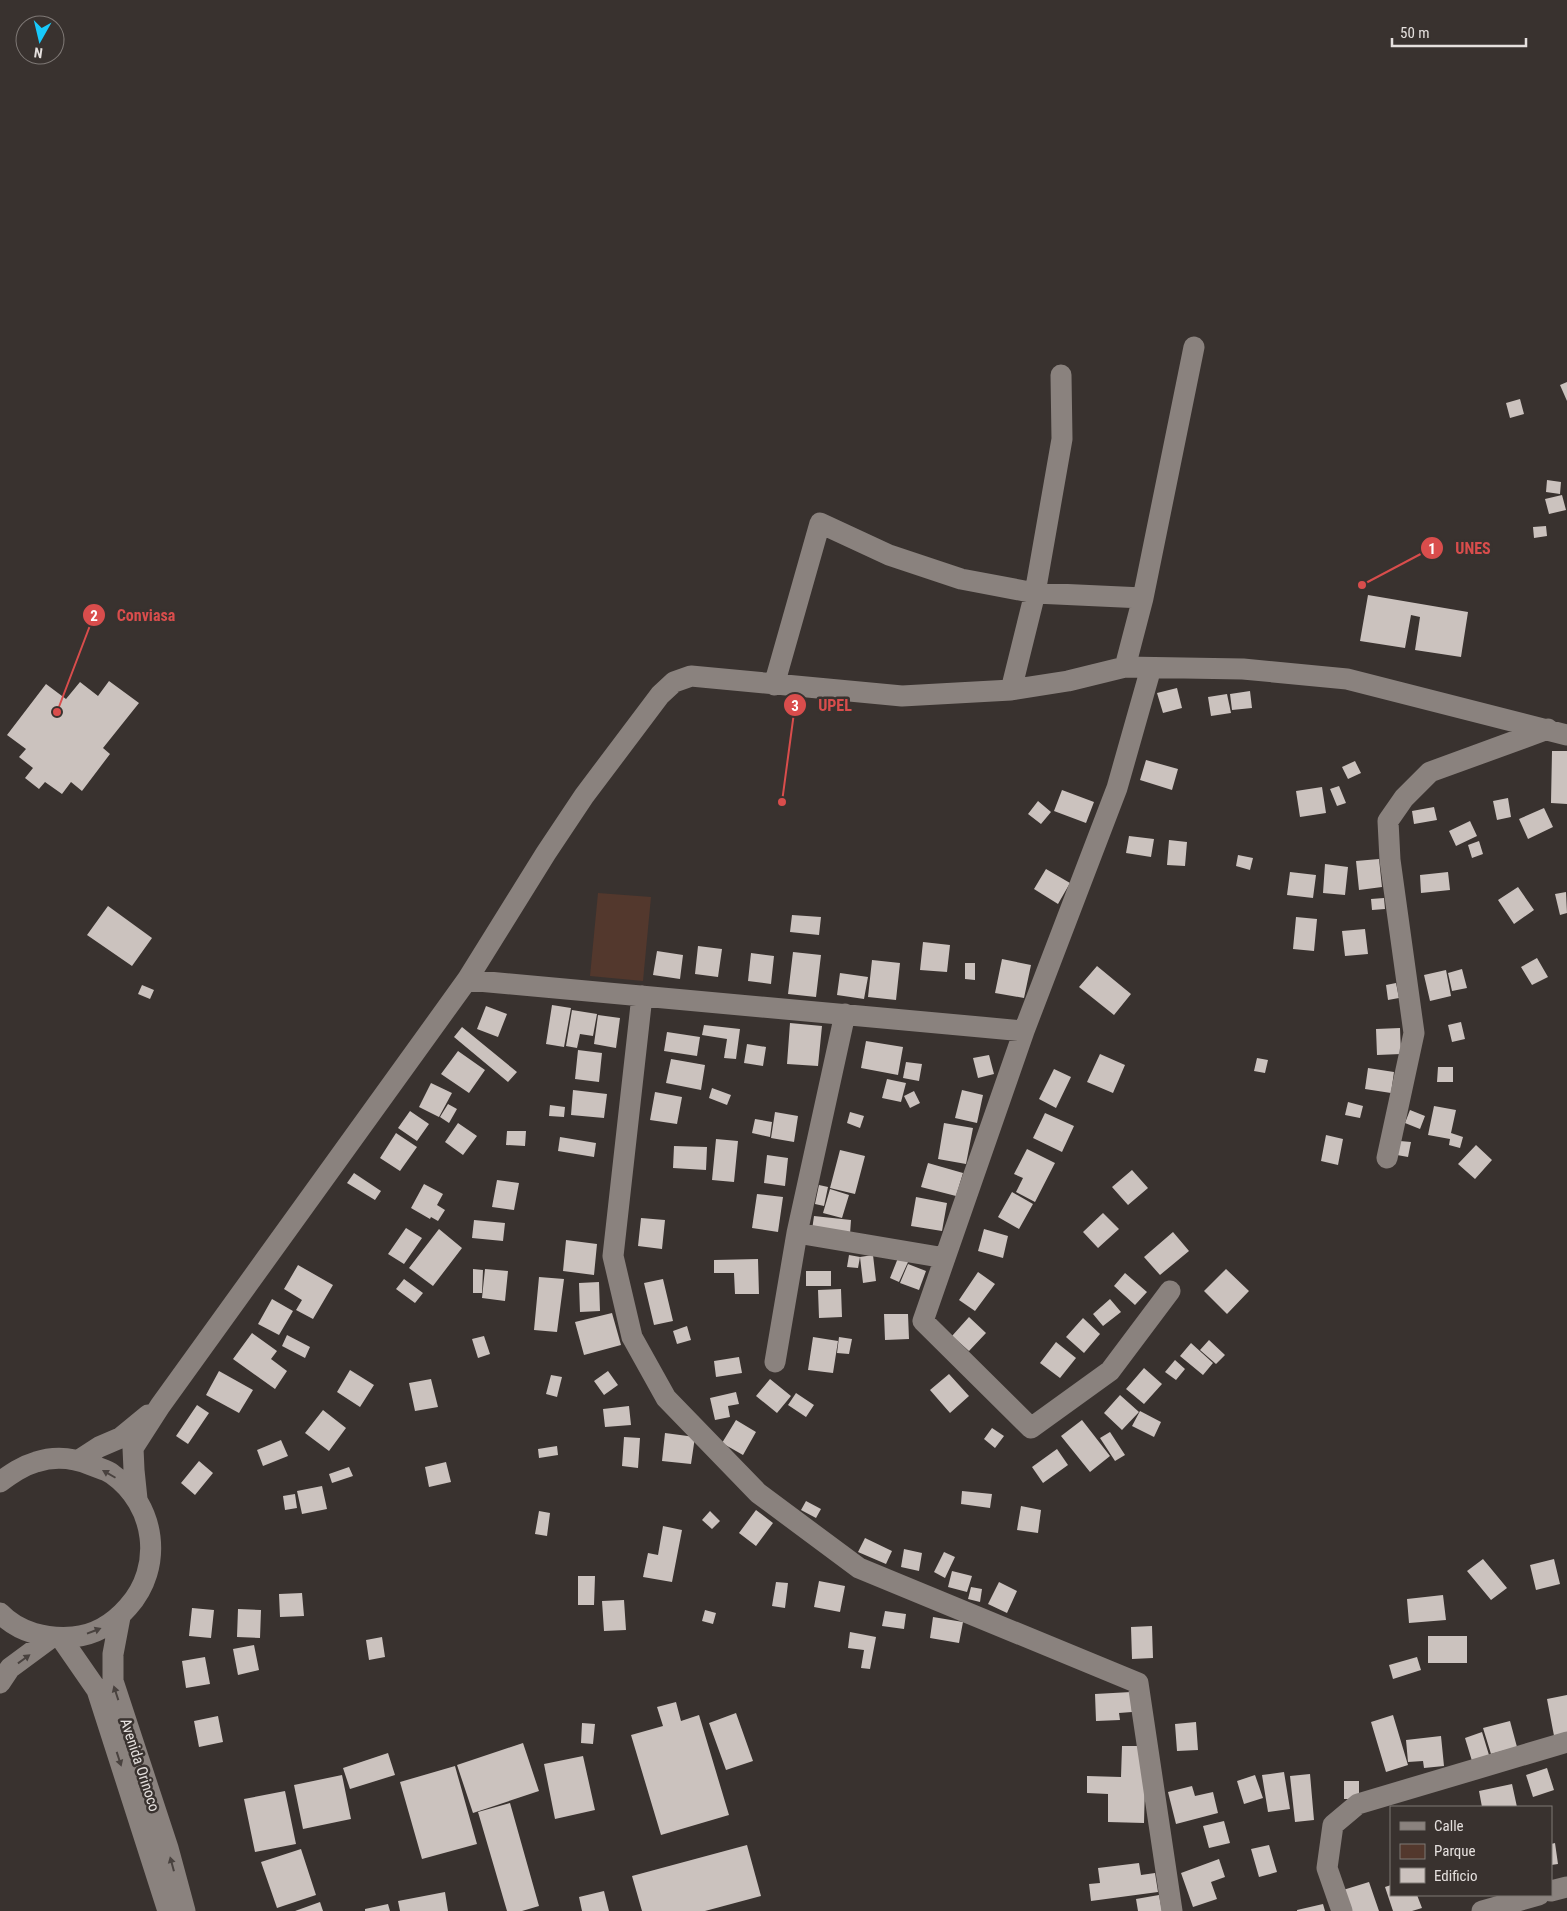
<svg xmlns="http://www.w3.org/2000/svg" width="1567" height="1911" viewBox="0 0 1567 1911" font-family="'Roboto Condensed',sans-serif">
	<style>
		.green { fill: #53382d }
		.building { fill: #cbc2be }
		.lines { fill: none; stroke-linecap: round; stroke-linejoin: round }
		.minor { stroke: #8a827e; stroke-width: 21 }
		.oneway { fill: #49423f }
		.labels { text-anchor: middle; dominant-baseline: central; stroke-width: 5; stroke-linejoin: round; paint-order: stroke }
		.street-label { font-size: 15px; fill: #e5e0de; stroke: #39322f }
		.leader { fill: none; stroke: #d94d4c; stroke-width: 2 }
		.callout-dot { fill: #d94d4c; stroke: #39322f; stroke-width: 2 }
		.mark-label { font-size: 15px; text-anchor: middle; font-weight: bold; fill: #fff }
		.callout-label { font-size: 16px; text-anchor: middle; font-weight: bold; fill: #d94d4c; stroke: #39322f; stroke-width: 5; stroke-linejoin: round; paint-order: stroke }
	</style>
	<rect width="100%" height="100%" fill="#39322f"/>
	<path class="green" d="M598 893 651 897 643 981 590 976Z"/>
	<path class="building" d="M1567 382V401L1560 385Z
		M1520 399 1524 414 1510 418 1506 403Z
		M1547 480 1561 482 1560 494 1546 492Z
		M1562 495 1566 510 1549 514 1545 499Z
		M1546 526 1547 536 1534 538 1533 527Z
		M1368 595 1468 612 1461 657 1415 650 1420 617 1411 615 1405 648 1360 641Z
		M109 681 139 703 103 748 110 754 82 791 71 782 62 794 45 782 39 789 25 778 33 768 19 757 26 749 7 735 46 684 66 699 80 682 98 696Z
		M1177 688 1182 708 1163 713 1157 693Z
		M1250 691 1252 708 1232 710 1230 694Z
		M1227 694 1231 713 1211 716 1208 697Z
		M1552 751H1567V804L1551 803Z
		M1146 760 1178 769 1172 790 1140 780Z
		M1355 761 1361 773 1348 779 1342 767Z
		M1339 786 1346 803 1337 806 1330 789Z
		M1322 787 1326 813 1300 817 1296 791Z
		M1062 790 1094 802 1086 823 1054 811Z
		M1508 798 1511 817 1497 820 1493 801Z
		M1038 801 1051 812 1041 824 1028 814Z
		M1434 807 1437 820 1414 824 1412 811Z
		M1544 808 1553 827 1528 839 1519 819Z
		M1470 821 1477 836 1456 846 1449 831Z
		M1129 836 1154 839 1151 857 1126 853Z
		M1169 840 1187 842 1185 866 1167 865Z
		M1479 841 1483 854 1472 858 1468 845Z
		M1238 855 1253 858 1250 870 1236 866Z
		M1379 859 1382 887 1359 890 1356 861Z
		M1325 864 1348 867 1345 895 1323 893Z
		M1046 869 1070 883 1058 904 1034 889Z
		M1290 872 1316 875 1313 898 1287 895Z
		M1448 872 1450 890 1421 893 1420 875Z
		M1518 887 1534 910 1514 924 1498 900Z
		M1566 892 1567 913 1560 915 1555 894Z
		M1384 898 1385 909 1372 910 1371 899Z
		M108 906 152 938 132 966 87 935Z
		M792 915 821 917 819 935 790 932Z
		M1296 917 1317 919 1314 951 1293 949Z
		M1365 929 1368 954 1345 956 1342 931Z
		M923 942 950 945 947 972 920 970Z
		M698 946 722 949 718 977 695 974Z
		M657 951 683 955 680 979 653 975Z
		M793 952 821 955 816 997 788 994Z
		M751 953 774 956 771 984 748 981Z
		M1537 958 1548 977 1532 985 1521 967Z
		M1002 959 1031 965 1024 998 995 993Z
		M872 960 900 963 896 1000 868 997Z
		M965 963H975V980L965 979Z
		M1097 966 1131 994 1114 1015 1079 987Z
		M1462 969 1467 988 1452 991 1448 973Z
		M1446 970 1451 996 1430 1001 1424 975Z
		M840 973 868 977 864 999 837 995Z
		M1396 983 1399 998 1388 1000 1386 985Z
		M142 985 154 990 150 999 138 994Z
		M552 1005 571 1008 564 1047 546 1044Z
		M486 1006 507 1014 498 1037 477 1029Z
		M572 1010 597 1014 593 1036 580 1034 577 1048 566 1046Z
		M598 1015 620 1018 616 1048 594 1044Z
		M1461 1022 1465 1039 1452 1042 1448 1025Z
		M790 1023 822 1026 818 1066 787 1064Z
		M704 1025 740 1029 736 1059 724 1058 727 1039 702 1035Z
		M462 1027 517 1072 508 1082 454 1037Z
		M1400 1028 1401 1054 1377 1055 1376 1029Z
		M667 1032 700 1037 697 1056 664 1051Z
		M866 1041 903 1047 898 1075 861 1068Z
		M747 1044 766 1047 763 1066 744 1063Z
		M578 1050 602 1053 599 1082 575 1079Z
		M458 1051 485 1070 469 1093 441 1074Z
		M1100 1054 1125 1065 1113 1093 1087 1082Z
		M989 1055 994 1074 978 1078 973 1058Z
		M1257 1058 1268 1060 1265 1073 1254 1071Z
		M671 1059 705 1065 701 1090 666 1083Z
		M906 1062 922 1064 919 1081 903 1078Z
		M1438 1067H1453V1082H1437Z
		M1368 1068 1394 1072 1391 1093 1365 1089Z
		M1054 1069 1071 1077 1056 1108 1039 1099Z
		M887 1079 906 1083 901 1102 882 1098Z
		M431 1083 452 1093 439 1117 419 1107Z
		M712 1088 731 1095 727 1105 709 1098Z
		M573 1090 607 1094 604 1118 571 1115Z
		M962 1090 983 1095 977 1123 955 1118Z
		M914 1091 920 1103 910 1108 904 1096Z
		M655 1092 682 1097 677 1124 650 1120Z
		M1348 1102 1363 1106 1360 1118 1345 1115Z
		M448 1104 457 1109 449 1123 440 1117Z
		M550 1105 565 1107 564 1117 549 1116Z
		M1434 1106 1456 1110 1451 1133 1463 1137 1460 1148 1449 1145 1450 1139 1428 1135Z
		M1410 1110 1425 1116 1420 1129 1405 1123Z
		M410 1111 429 1124 417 1141 398 1128Z
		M775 1112 798 1116 794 1142 771 1138Z
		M850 1112 864 1116 860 1128 847 1123Z
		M1045 1113 1074 1126 1062 1152 1033 1138Z
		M755 1119 772 1122 770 1137 752 1133Z
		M458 1123 477 1136 463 1155 445 1142Z
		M944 1123 973 1128 966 1164 938 1159Z
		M507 1131H526L525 1146 506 1145Z
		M396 1133 417 1147 400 1171 380 1158Z
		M1326 1135 1343 1139 1338 1165 1321 1161Z
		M560 1137 596 1143 594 1157 558 1151Z
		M716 1139 738 1141 734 1182 712 1180Z
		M1400 1141 1411 1142 1408 1157 1397 1155Z
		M1476 1145 1492 1160 1475 1179 1458 1164Z
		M674 1146 707 1147 706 1170 673 1168Z
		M1027 1149 1055 1163 1035 1202 1016 1192 1023 1178 1014 1174Z
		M840 1150 865 1156 855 1194 830 1188Z
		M767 1155 788 1158 785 1186 764 1183Z
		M928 1163 963 1173 956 1196 921 1187Z
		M1132 1170 1148 1188 1128 1205 1112 1187Z
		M354 1173 381 1191 375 1200 347 1183Z
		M497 1180 519 1183 514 1210 492 1207Z
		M424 1184 443 1194 437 1205 445 1210 438 1221 431 1217 430 1219 411 1208Z
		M819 1185 828 1187 824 1206 815 1204Z
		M830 1189 849 1195 842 1218 823 1213Z
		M1012 1192 1033 1204 1019 1229 998 1217Z
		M757 1194 783 1197 778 1232 752 1228Z
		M916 1197 947 1203 942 1231 911 1226Z
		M1103 1213 1119 1229 1098 1248 1083 1232Z
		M814 1216 851 1220 850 1234 812 1230Z
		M641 1218 665 1220 662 1249 638 1246Z
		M474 1220 505 1223 503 1241 472 1238Z
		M406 1228 422 1238 404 1264 388 1254Z
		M439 1229 462 1248 433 1286 409 1268Z
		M984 1229 1008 1236 1003 1258 978 1251Z
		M1173 1232 1189 1251 1160 1275 1144 1257Z
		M566 1240 597 1244 594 1275 563 1271Z
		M849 1255 860 1257 858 1268 847 1267Z
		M873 1255 876 1281 863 1283 860 1257Z
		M898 1258 908 1262 899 1282 890 1278Z
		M758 1259 759 1294H735L734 1273H714V1260Z
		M908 1264 926 1271 919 1290 900 1283Z
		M298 1265 333 1285 313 1319 296 1310 302 1300 284 1289Z
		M473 1269 483 1270 482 1293H473Z
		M485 1269 508 1271 505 1301 482 1298Z
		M1226 1269 1249 1291 1227 1314 1204 1291Z
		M806 1271H831V1286H806Z
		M978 1272 995 1284 975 1311 959 1300Z
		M1125 1273 1147 1292 1135 1305 1114 1286Z
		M539 1277 564 1279 557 1332 534 1330Z
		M404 1279 423 1293 415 1303 396 1289Z
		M663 1279 673 1321 654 1325 644 1283Z
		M599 1282 600 1311 580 1312 579 1283Z
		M841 1289 842 1317 819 1318 818 1290Z
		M272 1299 293 1311 279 1335 258 1324Z
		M1110 1299 1121 1312 1103 1326 1093 1314Z
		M612 1313 621 1345 584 1355 575 1322Z
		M884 1314H908L909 1339 885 1340Z
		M969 1317 986 1333 969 1351 952 1336Z
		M1083 1318 1100 1334 1084 1353 1066 1337Z
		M687 1326 691 1340 677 1344 673 1331Z
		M252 1333 277 1351 271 1359 287 1371 275 1389 233 1359Z
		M287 1335 310 1347 305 1358 282 1346Z
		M484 1336 490 1354 478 1358 472 1339Z
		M813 1337 838 1341 833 1373 808 1370Z
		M839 1337 852 1339 849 1354 837 1353Z
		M1209 1340 1225 1355 1216 1364 1200 1350Z
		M1056 1342 1076 1358 1060 1378 1040 1363Z
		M1191 1343 1213 1363 1203 1375 1180 1356Z
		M739 1357 742 1373 716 1377 714 1361Z
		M1175 1360 1185 1369 1176 1380 1165 1372Z
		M1144 1368 1162 1384 1144 1404 1126 1389Z
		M350 1370 374 1385 360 1407 337 1392Z
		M219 1371 253 1390 239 1413 206 1395Z
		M608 1371 618 1385 604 1395 594 1381Z
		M949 1374 969 1396 950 1413 930 1390Z
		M551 1375 562 1377 557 1397 546 1394Z
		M431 1379 438 1407 415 1411 409 1383Z
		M770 1379 791 1396 777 1413 756 1396Z
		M736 1392 739 1404 728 1406 730 1417 715 1420 710 1398Z
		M796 1393 814 1405 806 1417 788 1405Z
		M1120 1395 1139 1412 1122 1430 1104 1413Z
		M197 1405 209 1413 188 1444 176 1436Z
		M629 1406 631 1425 605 1427 603 1409Z
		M323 1410 346 1428 329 1451 305 1433Z
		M1140 1411 1161 1422 1154 1437 1132 1426Z
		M736 1420 756 1432 743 1455 722 1443Z
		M1082 1420 1110 1456 1090 1472 1061 1436Z
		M992 1428 1004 1436 995 1448 984 1439Z
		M1110 1432 1125 1455 1115 1461 1100 1438Z
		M665 1433 695 1437 691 1464 662 1461Z
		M624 1437 640 1438 638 1468 622 1466Z
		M281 1440 288 1456 263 1466 257 1450Z
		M557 1446 558 1455 539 1458 538 1449Z
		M1057 1449 1068 1465 1043 1483 1032 1467Z
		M199 1461 213 1473 195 1495 181 1483Z
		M446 1462 451 1482 429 1487 425 1467Z
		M349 1467 353 1476 332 1483 329 1474Z
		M322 1486 327 1509 302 1514 297 1491Z
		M962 1491 992 1494 990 1508 961 1504Z
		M295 1494 297 1508 285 1510 283 1496Z
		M806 1501 821 1509 816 1518 801 1510Z
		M1021 1506 1041 1510 1038 1533 1017 1530Z
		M756 1510 773 1523 756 1546 739 1533Z
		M539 1511 550 1513 547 1536 535 1534Z
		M710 1511 720 1521 712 1529 702 1520Z
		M663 1526 682 1530 672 1582 643 1577 648 1553 658 1555Z
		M865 1538 892 1551 886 1564 858 1552Z
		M904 1549 922 1553 919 1571 901 1567Z
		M944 1552 955 1557 945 1578 934 1572Z
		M1483 1559 1507 1588 1491 1600 1467 1571Z
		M1554 1559 1560 1584 1536 1590 1530 1565Z
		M952 1571 972 1576 967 1592 948 1587Z
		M578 1576H595L594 1605H578Z
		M819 1581 845 1586 840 1612 814 1607Z
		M776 1582 788 1583 785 1608 772 1606Z
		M999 1582 1017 1591 1007 1613 988 1604Z
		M971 1587 982 1589 980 1602 968 1599Z
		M302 1593 304 1616 280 1617 279 1594Z
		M1443 1595 1446 1620 1409 1623 1407 1599Z
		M624 1600 626 1630 604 1631 602 1601Z
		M192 1608 214 1610 211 1638 189 1636Z
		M238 1609 261 1610 260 1638 237 1637Z
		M705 1610 716 1613 713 1624 702 1621Z
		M885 1611 906 1614 904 1629 882 1626Z
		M933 1617 963 1622 959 1643 930 1638Z
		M1152 1626 1153 1658 1132 1659 1131 1627Z
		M850 1632 876 1637 870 1669 861 1668 864 1650 848 1648Z
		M1428 1636H1467V1663H1428Z
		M382 1637 385 1657 369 1660 366 1640Z
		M254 1645 259 1670 238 1675 233 1649Z
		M205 1657 210 1684 186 1688 182 1661Z
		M1417 1657 1421 1670 1393 1679 1389 1665Z
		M1131 1692 1132 1712 1119 1713 1120 1720 1096 1721 1095 1694Z
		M1567 1695V1738L1555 1741 1547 1699Z
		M676 1702 681 1721 699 1715 729 1815 661 1835 631 1735 663 1726 657 1707Z
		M736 1713 753 1761 726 1770 709 1723Z
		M1393 1715 1408 1765 1386 1772 1371 1722Z
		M218 1716 223 1742 199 1747 194 1721Z
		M1510 1721 1517 1747 1491 1754 1483 1728Z
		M1196 1722 1198 1750 1177 1751 1175 1724Z
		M582 1723 595 1724 593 1744 581 1743Z
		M1482 1732 1489 1755 1472 1761 1465 1738Z
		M1441 1736 1444 1766 1424 1768 1423 1761 1408 1762 1406 1740Z
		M523 1743 539 1791 473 1813 457 1765Z
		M1122 1746H1146L1144 1823 1108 1822V1794L1087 1793V1776L1121 1777Z
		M388 1753 395 1775 350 1789 343 1768Z
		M583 1756 595 1810 555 1819 544 1764Z
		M455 1766 477 1844 422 1859 400 1782Z
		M1547 1768 1554 1790 1533 1797 1526 1775Z
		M1284 1772 1290 1809 1268 1812 1262 1775Z
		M1310 1774 1314 1820 1295 1822 1290 1776Z
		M342 1775 351 1819 303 1829 294 1785Z
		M1255 1775 1263 1798 1244 1804 1237 1781Z
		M1344 1781H1359V1799H1344Z
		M1512 1784 1517 1807H1482L1479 1791Z
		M1192 1786 1195 1796 1213 1792 1218 1813 1176 1824 1168 1792Z
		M285 1791 296 1844 255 1852 244 1799Z
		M510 1803 539 1906 522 1911H507L478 1812Z
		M1224 1821 1230 1843 1209 1848 1203 1826Z
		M1555 1843 1558 1864 1551 1865V1844Z
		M747 1845 761 1896 705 1911H642L632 1876Z
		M1269 1845 1277 1872 1259 1877 1251 1849Z
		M301 1849 316 1895 277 1908 261 1862Z
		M1219 1859 1225 1877 1211 1882 1217 1899 1193 1907 1181 1873Z
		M1139 1863 1141 1875 1155 1873 1158 1892 1091 1901 1089 1884 1100 1883 1098 1868Z
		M1369 1882 1379 1911H1349L1343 1890Z
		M1391 1885V1895H1417L1422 1908 1412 1911H1393L1385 1887Z
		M604 1891 609 1911H582L579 1897Z
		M445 1892 448 1911H400L398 1901Z
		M1159 1895 1162 1911H1138L1136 1899Z
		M320 1902 323 1911H295Z
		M388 1904 390 1911H365V1909Z
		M1323 1904 1325 1911H1297V1910Z"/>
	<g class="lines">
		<path class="minor" d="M1125 667 1143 598 1194 347
			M1151 668 1117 788 1024 1031 923 1321 1031 1428 1110 1371 1170 1291
			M774 685 820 523 889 555 961 579 1035 593 1143 598
			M1011 690 1035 593 1062 439 1061 375
			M467 980 1024 1031
			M642 996 613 1256 632 1337 666 1398 758 1493 859 1568 1138 1683 1172 1911
			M1387 1158 1414 1033 1390 860 1388 821 1404 798 1430 772 1548 729
			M797 1233 945 1258
			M775 1362 797 1233 845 1014
			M79 1460 99 1447 120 1438 148 1415
			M0 1482C11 1474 22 1466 36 1462 54 1456 74 1458 91 1465 98 1468 107 1470 112 1474 156 1505 164 1567 128 1607 114 1623 95 1635 73 1637 47 1639 19 1633 0 1613
			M137 1499 134 1470 133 1448 160 1406 467 980 546 853 584 796 660 695 674 682 691 676 902 696 1011 690 1068 681 1125 667 1243 669 1347 679 1567 735
			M120 1617 113 1654V1681L168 1848 185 1911
			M61 1638 97 1690 168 1911
			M0 1683 10 1668 52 1637
			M1551 1891 1567 1887
			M1342 1911 1327 1868 1333 1825 1358 1804 1567 1742
			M1482 1911 1539 1895"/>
	</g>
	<defs><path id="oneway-solid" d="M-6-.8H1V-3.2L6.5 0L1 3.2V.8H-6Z" transform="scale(1.25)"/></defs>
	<g class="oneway">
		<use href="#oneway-solid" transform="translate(109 1474) rotate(-150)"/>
		<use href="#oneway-solid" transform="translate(94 1631) rotate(-21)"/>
		<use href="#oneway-solid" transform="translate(24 1659) rotate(-36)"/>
		<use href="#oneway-solid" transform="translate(116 1693) rotate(-108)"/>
		<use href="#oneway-solid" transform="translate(119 1759) rotate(72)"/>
		<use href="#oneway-solid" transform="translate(172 1864) rotate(-105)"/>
	</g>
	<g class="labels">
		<g class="street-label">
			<text transform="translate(140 1765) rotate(72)">Avenida Orinoco</text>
		</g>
	</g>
	<path class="leader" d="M1362 585L1432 548M57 712L94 615M782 802L795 705"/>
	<g class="callout-dot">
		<circle cx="1362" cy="585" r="5"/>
		<circle cx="57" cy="712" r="5"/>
		<circle cx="782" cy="802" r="5"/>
		<circle cx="1432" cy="548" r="12"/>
		<circle cx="94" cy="615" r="12"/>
		<circle cx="795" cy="705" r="12"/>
	</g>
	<g class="mark-label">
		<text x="1432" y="554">1</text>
		<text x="94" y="621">2</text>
		<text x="795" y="711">3</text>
	</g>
	<g class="callout-label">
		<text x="1473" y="554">UNES</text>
		<text x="146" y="621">Conviasa</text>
		<text x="835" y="711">UPEL</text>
	</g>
	<rect x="1390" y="1806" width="162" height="90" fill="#39322f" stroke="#7e7875"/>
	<rect x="1400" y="1822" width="25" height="8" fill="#8a827e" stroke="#7e7875"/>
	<text x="1434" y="1831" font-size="15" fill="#e5e0de">Calle</text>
	<rect x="1400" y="1844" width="25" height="15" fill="#53382d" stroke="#7e7875"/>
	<text x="1434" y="1856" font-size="15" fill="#e5e0de">Parque</text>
	<rect x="1400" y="1868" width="25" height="15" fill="#cbc2be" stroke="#7e7875"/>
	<text x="1434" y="1881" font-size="15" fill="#e5e0de">Edificio</text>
	<g transform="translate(40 40) rotate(188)"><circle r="24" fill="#39322f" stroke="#7e7875"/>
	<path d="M0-4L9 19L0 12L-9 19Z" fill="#18cafc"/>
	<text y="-8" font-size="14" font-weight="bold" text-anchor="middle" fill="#e5e0de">N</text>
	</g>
	<path d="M1392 38v8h134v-8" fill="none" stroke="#e5e0de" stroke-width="2.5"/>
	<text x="1400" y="38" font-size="15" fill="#e5e0de" stroke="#39322f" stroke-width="4" paint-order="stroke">50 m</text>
</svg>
